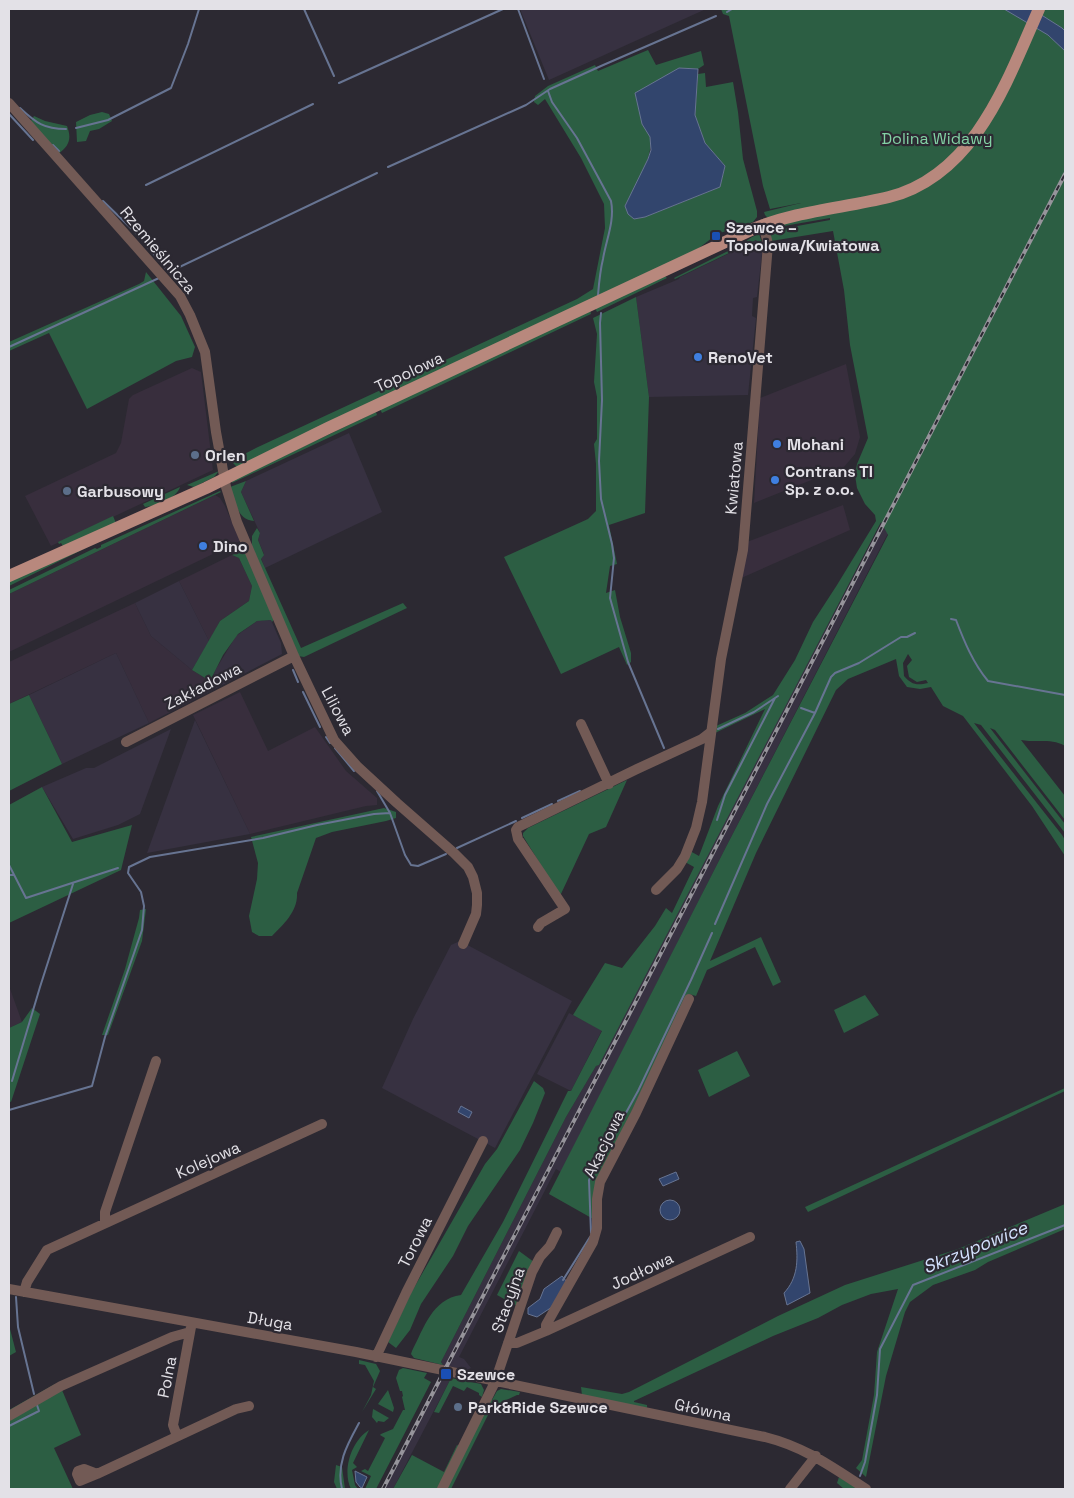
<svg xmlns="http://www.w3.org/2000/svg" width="1074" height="1498" viewBox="0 0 1074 1498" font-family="'Space Grotesk',sans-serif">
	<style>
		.commercial { fill: #382e3d }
		.built { fill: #373141 }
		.green { fill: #2c5e43; fill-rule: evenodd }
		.water { fill: #32456d; stroke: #677492 }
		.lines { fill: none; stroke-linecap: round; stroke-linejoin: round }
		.stream { stroke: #677492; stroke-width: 2 }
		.minor { stroke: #725a55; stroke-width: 10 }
		.major { stroke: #b8887d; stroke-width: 12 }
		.rail-casing { stroke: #96949b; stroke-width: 4 }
		.rail { stroke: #2c2932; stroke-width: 2; stroke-dasharray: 5.5; stroke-linecap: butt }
		.transit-dot { fill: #1a4fb4; stroke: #2c2932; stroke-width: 2 }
		.shop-dot { fill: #3f7fe0; stroke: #2c2932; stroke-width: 2 }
		.service-dot { fill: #5c6f8a; stroke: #2c2932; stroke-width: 2 }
		.labels { text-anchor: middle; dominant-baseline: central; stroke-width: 4.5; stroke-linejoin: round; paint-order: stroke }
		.park-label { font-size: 16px; fill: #83d2a5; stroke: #2c2932 }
		.poi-label { font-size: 16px; font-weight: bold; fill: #e3e1e7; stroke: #2c2932; text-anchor: start }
		.street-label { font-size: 16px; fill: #e3e1e7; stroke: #2c2932 }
		.water-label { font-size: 18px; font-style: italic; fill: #d5e3ff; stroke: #2c2932 }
	</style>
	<rect width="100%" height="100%" fill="#2c2932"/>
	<path class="commercial" d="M846 364 860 437 855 454 844 467 754 503 760 398Z
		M192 368 201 372 213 470 51 546 25 496 116 453 121 443 129 399 133 395Z
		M215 495 220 498 225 506 240 541 9 652V594Z
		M843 505 850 530 739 579 747 542Z
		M232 555 239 558 252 586 249 601 220 621 209 641 179 581Z
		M135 603 151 636 192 670 210 681 205 694 149 723 116 653 9 704V662Z
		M240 692 268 751 315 727 346 771 377 798V805L366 806 250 834 193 715Z
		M9 986 22 1022 9 1028Z"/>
	<path class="built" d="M520 9H706L549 80Z
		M1065 175 1012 293 727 845 561 1172 556 1169 459 1357 464 1359 471 1368 467 1370 443 1365 441 1362 566 1117 596 1066 599 1065 751 770Z
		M757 240 763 245 757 297 753 298 752 316 756 318 748 395 649 397 636 297 679 279 680 277Z
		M349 433 382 512 265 568 261 558 264 554 258 540 260 533 241 492 246 481Z
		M179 581 209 641 192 670 151 636 135 603Z
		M271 620 281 643 282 654 205 694 216 669 236 636 257 621Z
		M116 653 149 723 62 764 29 695Z
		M195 720 250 834 147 853Z
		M171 729 140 814 118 825 73 839 42 787 86 768H94Z
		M460 941 572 1001 495 1148 382 1088 413 1019 451 945Z
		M569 1013 602 1030 571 1091 537 1074Z
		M439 1376 451 1378 393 1489H382Z"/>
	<path class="green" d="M721 9H1065V746C1051 738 1037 743 1021 740L1065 796V820L995 730 990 728 1065 824V833L981 725 974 723 1062 835 1065 840V856L1032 806 963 716 943 706 931 687 920 689 907 687 899 676 896 659 848 679 836 690 756 853 710 961 761 937 781 982 773 986 755 947 707 970 696 996 689 994 613 1149 595 1220 549 1194 727 845 888 535 881 522 599 1065 596 1066 566 1117 441 1362 443 1365 414 1358 411 1354 412 1351C424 1328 432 1299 461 1295L503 1222 568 1091H571L602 1031 573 1015 605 963 622 968 655 926 666 908 672 913 694 867 685 862 690 851 699 856 718 806 765 709 715 733 716 726 745 713 773 695 795 660 813 622 837 585 876 521 875 515 865 504 857 488 855 475 857 464 868 438 850 345 844 290 833 231 771 241 769 230 781 229 830 220V218L784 226H776L765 215 764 212 801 203 770 209 763 186 729 16 723 14ZM908 654 912 660 907 666 909 677 917 682 926 680 928 683C916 686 911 684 904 676L903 663Z
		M648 50 656 65 701 51 704 65 698 69 679 68 642 124C645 128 649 133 650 138 654 158 634 189 625 206L635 219 645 217 720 187 725 166 705 143 695 115 698 74 705 73 706 87 733 82 738 112 743 159 757 211V217L753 222 717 234 694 252 237 467 231 461 258 447 577 299 593 289 605 228 604 204 581 158 545 99 538 105 534 102 535 96 548 86 595 65 598 71Z
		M102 112 109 114 112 121 99 129 90 131 86 141 77 142 76 122 90 115Z
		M34 116 45 121 67 126C72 139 69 146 58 154L29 124Z
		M759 234 763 245 756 240 675 279 674 278 728 251 735 249 752 237Z
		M146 272 181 316 195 347 192 357 176 361 87 409 49 333 9 351V342L139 284 144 281Z
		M664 275 667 278 597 312 595 308Z
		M636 297 649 397 645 513 609 525 617 564 610 566 606 593 615 590 620 617 631 653V662L627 665 619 647 561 674 504 557 588 519 596 511V464L594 444 597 439V397L594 382 597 334 593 318Z
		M590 310 591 314 382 413 380 409Z
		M376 412 377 415 232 483 233 480Z
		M219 471 214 477 194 487 187 485Z
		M246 481 241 492 254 521C237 520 235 501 230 487Z
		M180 487C177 498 156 506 145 507L143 504Z
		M220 491 221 492 9 594V590L95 548 97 549 101 547V545Z
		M113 516 116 523 63 546 61 543 59 544 58 542Z
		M257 528 260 533 258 540 264 555 261 559 301 648 403 603 407 608 304 657 298 656 252 548V536Z
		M88 547 9 586V580Z
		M246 550 275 618 272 622 271 620 257 621 238 634 223 655 210 681 192 670 220 621 249 601 252 586 239 558 232 555Z
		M29 695 62 764 9 791V704Z
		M627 780 606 827 589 834 560 896 523 836V833L528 828Z
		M42 787 72 842 132 825 121 870 9 923V805Z
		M384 808 396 812V818L386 821 332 832 316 838 297 893C298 911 284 924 272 936H259L252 932 249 916 257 879 258 863 251 837Z
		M146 909 142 941 108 1035H102L125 969 139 918 140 910Z
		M865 995 879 1015 844 1033 834 1010Z
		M32 1008 40 1014 11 1102 9 1101V1028L22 1022Z
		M737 1051 750 1076 709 1097 698 1070Z
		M534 1081 543 1088 545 1093 533 1123 520 1150 468 1226 453 1256 421 1304 410 1330 396 1348 388 1342 411 1293 485 1164 497 1149Z
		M1065 1088V1091L808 1212 805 1207Z
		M1065 1204V1229L988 1262 975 1270 933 1285 910 1302 905 1312 886 1376 866 1477 856 1468 862 1460 874 1395 877 1352 898 1289 871 1294 842 1305 818 1318 773 1336 634 1401V1402L647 1405V1408L582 1395 581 1387 622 1394 629 1392 778 1316 845 1285 958 1249Z
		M519 1251 534 1262 517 1306 497 1295Z
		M10 1329 16 1352 9 1356V1330Z
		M359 1360 376 1364 380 1371 373 1387 376 1389 362 1412 371 1395 374 1381 365 1365 359 1364Z
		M403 1368 427 1373 424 1378 431 1382 376 1489H365L371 1476 361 1471 365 1469 368 1471 383 1442 385 1438 380 1435 381 1434 393 1429 403 1410H405L402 1397 403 1396 402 1391H400L396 1378 399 1370Z
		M451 1378 481 1384 484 1390 482 1397 479 1395V1393L467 1387 464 1391 453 1386 439 1413 434 1412Z
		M55 1384 62 1390 81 1435 54 1448 73 1489H9V1410Z
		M501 1389 520 1392 519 1395H517L492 1407 451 1489H444L490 1400H492L497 1391Z
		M388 1390 394 1408 393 1412 378 1404Z
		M373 1409 375 1410 389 1418 384 1422 378 1421 377 1423 372 1417Z
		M369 1430 353 1463 357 1467 352 1470 355 1485 358 1489H351C342 1471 351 1441 369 1430Z
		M457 1445 461 1447 439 1489H393L412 1455 444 1472Z
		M336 1465 342 1467 345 1489H337L334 1482Z
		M839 1477 858 1489H844L837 1483Z"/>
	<path class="water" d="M1004 9H1032L1062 28 1065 31V51L1048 35Z
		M679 68 698 69 695 115 705 143 725 166 720 187 645 217 634 219 628 214 625 206 648 159 651 150 650 137 642 124 635 93Z
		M461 1106 472 1112 469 1118 458 1112Z
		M676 1172 679 1179 663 1186 659 1179Z
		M660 1210a10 10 0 1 1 20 0a10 10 0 1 1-20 0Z
		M800 1241 804 1249 810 1293 787 1305 784 1293C798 1278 798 1260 796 1242Z
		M562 1276 567 1282 552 1307 537 1317 528 1314V1308L540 1299 544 1289Z
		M355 1471 367 1477 362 1488 360 1487 356 1482Z"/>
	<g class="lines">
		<path class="stream" d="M304 9 334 76
			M518 9 544 79
			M727 12 732 9
			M339 83 503 9
			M548 91 552 102 577 138 611 201C615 221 606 240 603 259 600 271 599 283 598 295
			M20 108C36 123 44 129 66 129
			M9 114 33 140
			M76 128 108 120 171 88 188 44 199 9
			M53 145 59 151
			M388 167 526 105 550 89 601 66 716 16
			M146 185 313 104
			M103 201 136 233 169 272 377 173
			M601 313 600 323 602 400 599 461 601 499 612 544 614 558 610 598 628 662 664 748
			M9 347 159 278
			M951 619 956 620C964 641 973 663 988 681L1065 695
			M293 670 298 682
			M303 692 320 727
			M801 708 815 713
			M718 729 754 712 778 696
			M326 737 330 743
			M335 748 354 771
			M377 791 390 813
			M558 801 580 791
			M522 818 552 804
			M717 820 725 795 775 698
			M457 848 516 821
			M9 865 26 898 118 868
			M9 875H14
			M715 924 767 804 815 713 831 677 835 673 859 663 901 637H907L915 633
			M12 1081 40 987 73 884
			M9 1110 92 1086 105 1037 142 930 144 906 141 892 128 873 129 867 150 857 263 838 317 825 374 814 390 813 405 855 411 865 418 866 446 854
			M591 1233 589 1180 638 1091 691 980 712 933
			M563 1280 590 1237
			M16 1297 18 1327 34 1394
			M9 1426 39 1411 37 1405
			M860 1476 865 1462 877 1395 880 1349 913 1285 1065 1225
			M342 1489C336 1464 347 1445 359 1423"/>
		<path class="minor" d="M9 103 180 296 190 315 205 352 216 432 226 487 237 522 294 656 334 740 358 767 397 803 454 853 468 867 473 877 477 893V905L476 914 463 944
			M581 724 609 784
			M126 742 294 656
			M656 890 677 869 685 856 696 828 702 802 721 659 743 550 768 244 763 224
			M538 927 541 923 565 909 518 839 516 830 518 827 637 769 702 739 711 732
			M105 1222V1212L156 1061
			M9 1289 356 1352 765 1437C805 1447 832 1467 866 1489
			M24 1292 27 1282 47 1250 322 1124
			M546 1331V1325L593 1242 597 1228V1199L600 1182 636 1113 689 999
			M508 1343H517L546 1331 750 1237
			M376 1357 406 1293 483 1141
			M9 1416 61 1386 172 1337 190 1332
			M177 1436 173 1425 191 1327
			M97 1474 80 1481 77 1474 78 1471 84 1469 97 1474 236 1409 249 1406
			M442 1489 495 1382 532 1272 540 1257 550 1246 557 1232
			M790 1489 816 1456"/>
		<path class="major" d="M9 576 206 488 328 428 753 229C796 211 844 208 889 197 975 175 1007 81 1039 9"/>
		<g class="rail-casing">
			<path id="rail" d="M383 1489 1065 174"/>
		</g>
		<use href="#rail" class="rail"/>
	</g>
	<g class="transit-dot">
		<rect x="711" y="231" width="10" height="10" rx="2.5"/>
		<rect x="440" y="1368" width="12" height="12" rx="2.5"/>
	</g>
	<g class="shop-dot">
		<circle cx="698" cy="357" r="5"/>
		<circle cx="777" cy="444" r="5"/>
		<circle cx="775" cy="480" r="5"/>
		<circle cx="203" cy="546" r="5"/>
	</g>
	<g class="service-dot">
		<circle cx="195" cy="455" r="5"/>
		<circle cx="67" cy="491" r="5"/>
		<circle cx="458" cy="1407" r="5"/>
	</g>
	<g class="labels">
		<g class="park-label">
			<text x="937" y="138">Dolina Widawy</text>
		</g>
		<g class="poi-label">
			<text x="726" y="227">Szewce –<tspan x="726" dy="18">Topolowa/Kwiatowa</tspan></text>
			<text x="708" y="357">RenoVet</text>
			<text x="787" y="444">Mohani</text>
			<text x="205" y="455">Orlen</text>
			<text x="785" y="471">Contrans TI<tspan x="785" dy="18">Sp. z o.o.</tspan></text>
			<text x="77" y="491">Garbusowy</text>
			<text x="213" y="546">Dino</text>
			<text x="457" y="1374">Szewce</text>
			<text x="468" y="1407">Park&amp;Ride Szewce</text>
		</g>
		<g class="street-label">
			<text transform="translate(158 250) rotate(50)">Rzemieślnicza</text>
			<text transform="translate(409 372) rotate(-25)">Topolowa</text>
			<text transform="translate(734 478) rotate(-85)">Kwiatowa</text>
			<text transform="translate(203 686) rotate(-27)">Zakładowa</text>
			<text transform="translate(338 711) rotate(62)">Liliowa</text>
			<text transform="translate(604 1144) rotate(-64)">Akacjowa</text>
			<text transform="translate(208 1160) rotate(-24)">Kolejowa</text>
			<text transform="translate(415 1242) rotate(-63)">Torowa</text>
			<text transform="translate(642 1271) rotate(-25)">Jodłowa</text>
			<text transform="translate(508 1300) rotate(-70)">Stacyjna</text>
			<text transform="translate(270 1321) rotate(10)">Długa</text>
			<text transform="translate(167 1377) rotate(-79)">Polna</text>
			<text transform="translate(703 1410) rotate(12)">Główna</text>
		</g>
		<g class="water-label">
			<text transform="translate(975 1247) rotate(-22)">Skrzypowice</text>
		</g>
	</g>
	<rect width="1074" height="1498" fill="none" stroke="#e3e1e7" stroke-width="20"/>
</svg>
